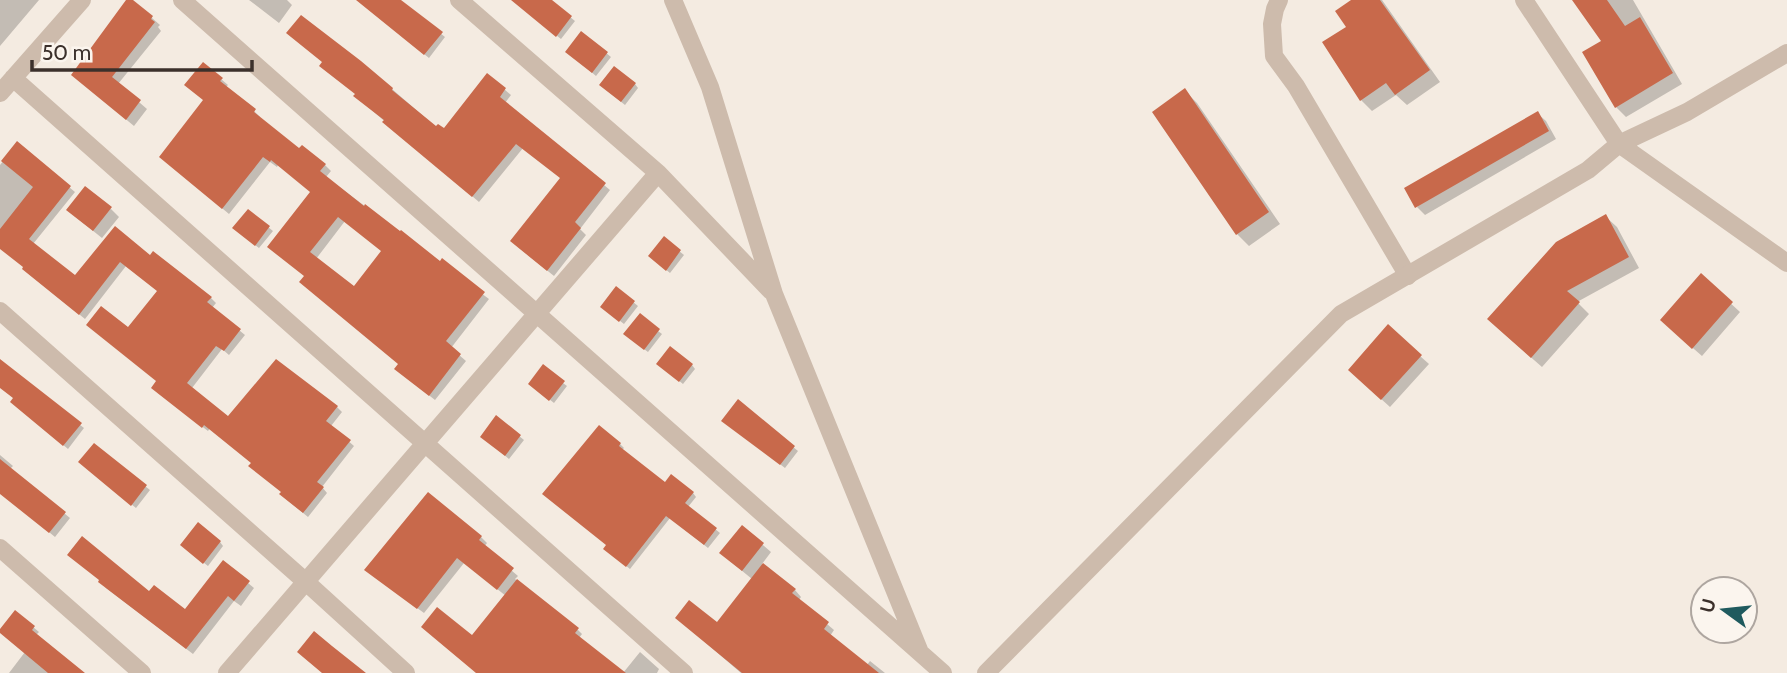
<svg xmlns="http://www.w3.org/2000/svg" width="1787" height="673" viewBox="0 0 1787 673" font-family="Cabin,sans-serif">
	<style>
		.shadow { fill: #0003; fill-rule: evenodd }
		.building { fill: #c8694b; fill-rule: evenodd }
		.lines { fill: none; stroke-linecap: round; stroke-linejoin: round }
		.lane { stroke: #cdbbac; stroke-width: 18 }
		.street { stroke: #cdbbac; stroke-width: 18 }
	</style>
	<rect width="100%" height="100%" fill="#f4ebe1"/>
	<path class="shadow" d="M0 0H39L0 46Z
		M129 0 152 18 160 25 158 27 161 31 118 84 147 109 134 126 81 82Z
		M249 0H287L292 5 279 23Z
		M365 0H399L445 37 429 58 373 13Z
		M512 0H549L575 21 561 39Z
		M1354 0H1382L1440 82 1407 105 1396 95 1372 111 1361 100 1348 27Z
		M1575 0H1633L1682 84 1626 117 1616 107 1603 41Z
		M582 33 611 57 596 76 571 55Z
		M488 75 511 95 505 103 610 190 580 229 586 235 554 276 518 247 562 178 523 148 479 202 361 101 392 89 437 128 444 131Z
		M221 79 228 85 225 88 254 111 260 117 259 118 299 151 325 165 331 171 326 177 489 299 451 348 466 361 435 400 403 375 400 364 306 277 312 192 278 165 277 167 270 162 229 214 168 163 205 101 193 91ZM345 221 383 252 354 289 316 259Z
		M635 84 638 88 625 105 605 89Z
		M1185 91 1197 103 1280 224 1249 246 1237 234Z
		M1537 113 1546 121 1556 139 1425 215 1417 207Z
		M17 144 75 192 33 244 76 278 115 229 151 257 211 298 216 303 212 308 245 335 229 355 222 349 192 388 229 418 337 407 342 412 331 426 354 446 322 487 327 493 308 517 286 499 283 492 253 463 210 428 208 431 158 393V381L128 330 159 292 126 266 85 319 29 274 25 267 0 248V165Z
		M111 209 119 217 102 238 77 218Z
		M248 211 273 231 259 248 238 232Z
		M1606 217 1617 227 1639 268 1577 302 1589 314 1542 367 1500 330Z
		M664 239 684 255 670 273 654 260Z
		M1701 276 1740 312 1702 356 1670 328Z
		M617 289 638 306 624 324 606 310Z
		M658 331 662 334 648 352 629 338Z
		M1420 356 1429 364 1390 407 1358 378Z
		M0 363 84 428 68 449 16 405 15 399 0 387Z
		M692 365 695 369 683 384 662 367Z
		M563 383 567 386 554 403 534 387Z
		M738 402 798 451 785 468 727 424Z
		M497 418 524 440 509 459 486 440Z
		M620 444 624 448 622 450 666 485 693 493 696 497 688 507 720 533 708 548 670 518 630 569 609 552 608 545 548 497Z
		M94 446 150 490 136 508 84 466Z
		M0 455 13 466 10 469 70 518 55 537 0 492Z
		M742 527 771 552 762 564 795 590 801 597 799 600 834 630 830 636 867 665 870 661 885 673H741L684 624H717L752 579 730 561Z
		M481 537 487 543 484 547 518 576 515 579 578 630 582 634 579 638 623 673H477L472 638 506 596 464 563 424 613 372 575Z
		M220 542 223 546 208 566 186 549Z
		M101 580 149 594 185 611 248 583 254 588 241 606 234 601 193 654 106 588Z
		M15 612 39 632 36 635 84 673H9L25 652Z
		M640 652 659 669 657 673H623Z"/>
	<path class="building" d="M126 0H133L153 16 151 19 155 22 112 77 141 100 126 120 71 75Z
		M356 0H401L443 32 424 55Z
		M511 0H552L572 16 556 37Z
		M1351 0H1380L1430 70 1395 95 1386 83 1360 101 1322 42 1346 27 1335 11Z
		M1572 0H1607L1625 26 1640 17 1673 73 1615 108 1582 52 1601 41Z
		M301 15 361 61 393 88 392 90 436 126 438 124 444 128 487 73 506 88 500 97 606 183 575 222 581 228 547 271 510 241 560 178 516 144 472 197 382 122 384 120 353 96 355 94 319 66 322 62 286 33Z
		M581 31 608 52 592 73 565 52Z
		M203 62 223 78 220 81 256 109 254 112 299 148 302 145 326 164 320 171 364 206 365 204 400 231 401 230 440 261 442 258 485 292 446 341 461 354 429 396 394 369 398 364 299 282 304 276 267 247 310 192 271 160 270 162 263 157 222 209 159 157 203 100 184 85ZM338 217 381 251 354 286 310 252Z
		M614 66 636 83 621 102 599 85Z
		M1185 88 1269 212 1236 235 1152 112Z
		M1538 111 1549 131 1415 208 1404 188Z
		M17 141 71 186 29 239 75 275 115 226 150 255 153 251 212 297 207 302 241 329 224 351 216 346 187 383 228 416 276 359 338 406 326 421 351 440 317 482 324 487 303 513 279 494 281 492 248 466 251 463 204 425 202 428 151 388 156 381 86 325 101 306 128 327 157 291 120 262 79 315 22 269 23 267 0 249V229L33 187 1 161Z
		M85 186 112 207 93 231 66 210Z
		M248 209 270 226 255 246 232 228Z
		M1606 214 1629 257 1567 291 1580 302 1531 358 1487 319 1556 242Z
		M664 236 681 250 666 271 648 256Z
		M1701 273 1733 302 1692 349 1660 320Z
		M616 286 635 301 619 322 600 307Z
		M640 313 660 329 644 350 623 334Z
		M1388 324 1422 355 1381 400 1348 370Z
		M670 346 693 364 679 382 656 364Z
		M0 359 82 423 63 446 10 402 13 398 0 388Z
		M543 364 565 381 549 401 528 384Z
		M738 399 795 446 780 465 721 421Z
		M496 415 521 435 505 456 480 437Z
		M599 425 621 443 619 446 665 482 671 474 694 492 685 503 717 528 704 545 666 516 626 567 603 549 606 545 542 494Z
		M94 443 147 485 131 506 78 462Z
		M0 459 66 512 49 533 0 494Z
		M428 492 482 536 479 540 514 568 497 590 457 558 417 609 364 570Z
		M198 522 221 541 203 564 180 545Z
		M742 525 764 543 742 571 719 553Z
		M82 536 149 591 154 585 185 609 223 560 250 581 234 601 228 596 186 649 98 582 99 580 67 555Z
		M763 563 796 589 792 593 829 622 824 629 879 673H742L675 618 689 600 717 622Z
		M517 579 579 628 575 633 626 673H476L421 627 437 607 472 635Z
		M15 610 35 626 32 630 85 673H48L0 633V629Z
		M314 631 332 646 366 673H322L297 652Z"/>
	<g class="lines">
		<path class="lane" d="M1279 0 1275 9 1272 24 1274 56 1296 86 1408 276"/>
		<path class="street" d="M182 0 943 673
			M459 0 658 173 771 291
			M673 0 710 87 774 294 919 650
			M1524 0 1619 144 1787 263
			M13 78 684 673
			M0 93 82 0
			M0 311 306 582 406 673
			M0 548 142 673
			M227 673 658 173
			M986 673 1341 314 1588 170 1619 144 1687 112 1787 53"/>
	</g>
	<g transform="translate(1724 610) rotate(285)"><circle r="33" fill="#fbf5ee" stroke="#aea6a0" stroke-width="2"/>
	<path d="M0-5L12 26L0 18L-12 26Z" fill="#1f5a5e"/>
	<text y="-10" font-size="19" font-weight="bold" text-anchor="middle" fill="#3b302b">U</text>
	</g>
	<path d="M32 60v10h220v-10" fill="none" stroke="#3b302b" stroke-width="3.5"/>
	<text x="42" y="60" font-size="21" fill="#3b302b" stroke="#fbf5ee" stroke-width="5" paint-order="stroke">50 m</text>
</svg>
